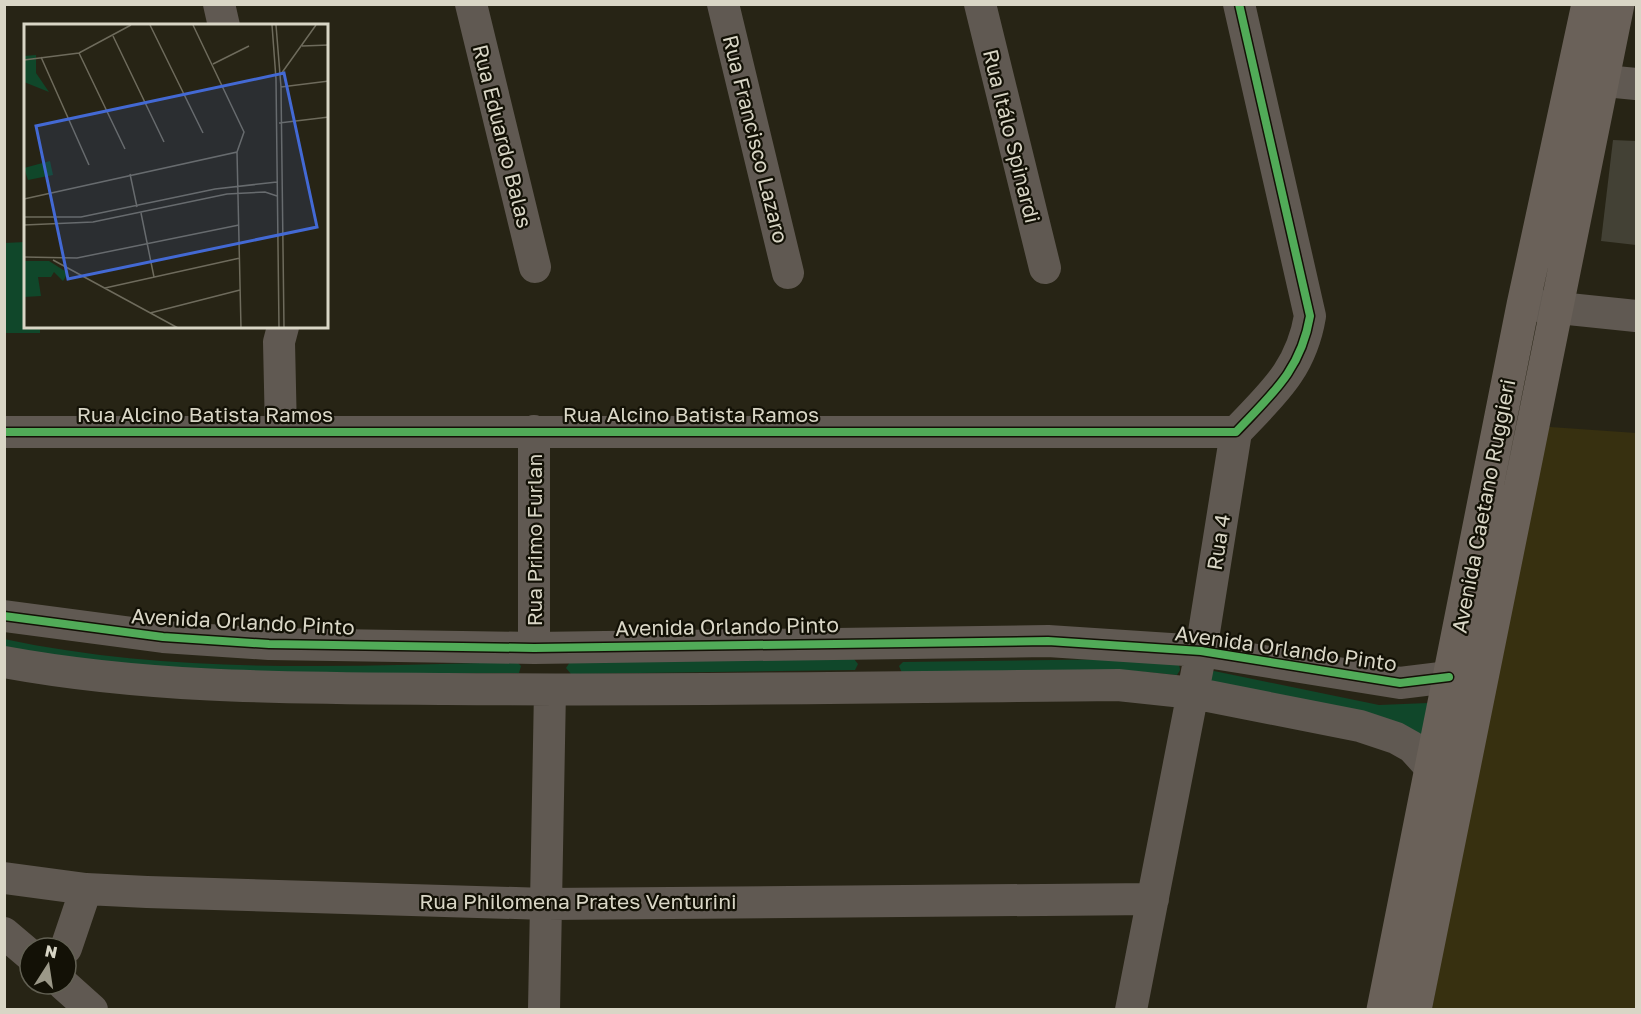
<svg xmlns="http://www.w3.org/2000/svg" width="1641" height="1014" viewBox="0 0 1641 1014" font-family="'Golos Text',sans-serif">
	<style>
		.built { fill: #373010 }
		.green { fill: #10472a }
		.building { fill: #434135 }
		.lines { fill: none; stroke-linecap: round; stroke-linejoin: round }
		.minor { stroke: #605952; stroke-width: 32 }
		.major { stroke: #6a6159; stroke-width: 33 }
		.cycleway-casing { stroke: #131106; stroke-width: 11 }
		.cycleway { stroke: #51ab58; stroke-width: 8 }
		.labels { text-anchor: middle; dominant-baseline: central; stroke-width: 4.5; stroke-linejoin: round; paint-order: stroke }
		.street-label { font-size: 21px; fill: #d9d6c6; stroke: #131106 }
		.inset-road { fill: none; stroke: #6e6b5c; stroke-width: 1.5 }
		.view { fill: #4369d4; fill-opacity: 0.15; stroke: #4369d4; stroke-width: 3 }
		.inset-edge { fill: none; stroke: #d9d6c6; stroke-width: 3 }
	</style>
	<rect width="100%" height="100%" fill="#272415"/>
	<path class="built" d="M1536 426 1636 433V1009L1432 1010Z"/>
	<path class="green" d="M25 242 26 327H40V333H5V243Z
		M4 639C173 675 346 666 517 662L521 666 519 673 217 675 5 651Z
		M854 659 858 664 855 670 571 674 566 668 570 662Z
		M1127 659 1179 664 1180 670 1177 675 1124 670 902 673 899 666 903 662Z
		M1214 671 1379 705 1428 703 1422 735 1380 716 1212 682 1207 676Z"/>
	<path class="building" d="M1613 140 1636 141V245L1601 241Z"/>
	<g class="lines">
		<path class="minor" d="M219 4 224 26
			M471 4 535 267
			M723 4 788 273
			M980 4 1045 268
			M1605 81 1636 84
			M1530 305 1636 316
			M534 431V648
			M4 432H1236C1272 394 1301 370 1310 316L1239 4
			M281 432 279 342 283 327
			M4 616 163 637 269 644 534 648 1048 641 1201 651 1400 683 1449 677
			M4 662C151 689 297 688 446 689 670 691 894 687 1118 685L1193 693 1360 726 1396 738 1412 747 1431 768
			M4 878 86 889 147 892 546 904 1153 899
			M4 933 30 955
			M66 948 86 889
			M63 984 92 1010
			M544 1010 550 690
			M1131 1010 1201 651 1236 432"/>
		<path class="major" d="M1383 1010 1523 305 1588 4
			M1415 1010 1618 4"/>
		<g class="cycleway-casing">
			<path id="cycleway" d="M4 432H1236C1272 394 1301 370 1310 316L1239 4
				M4 616 163 637 269 644 534 648 1048 641 1201 651 1400 683 1449 677"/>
		</g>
		<use href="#cycleway" class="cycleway"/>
	</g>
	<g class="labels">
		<g class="street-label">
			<text transform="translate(503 136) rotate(76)">Rua Eduardo Balas</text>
			<text transform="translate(1012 136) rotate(76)">Rua Itálo Spinardi</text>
			<text transform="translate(756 139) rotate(76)">Rua Francisco Lazaro</text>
			<text x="205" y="414">Rua Alcino Batista Ramos</text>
			<text x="691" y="414">Rua Alcino Batista Ramos</text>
			<text transform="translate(1483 506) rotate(-79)">Avenida Caetano Ruggieri</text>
			<text transform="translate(534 540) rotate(-90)">Rua Primo Furlan</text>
			<text transform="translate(1218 542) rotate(-81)">Rua 4</text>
			<text transform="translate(243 621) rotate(3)">Avenida Orlando Pinto</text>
			<text transform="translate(727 626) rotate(-1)">Avenida Orlando Pinto</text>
			<text transform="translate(1286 648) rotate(8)">Avenida Orlando Pinto</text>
			<text x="578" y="901">Rua Philomena Prates Venturini</text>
		</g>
	</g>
	<g transform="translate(24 24)">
		<rect width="304" height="304" fill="#272415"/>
		<path d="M12 31V49L25 68 0 58V32ZM26 137 29 151 4 156 0 144ZM0 237H25L44 249 39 257 30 248 27 253H14L17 272 0 273Z" fill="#10472a"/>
		<path class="inset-road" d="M126 1 179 109M248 1 252 55 255 304M252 1 257 63 260 304M89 12 140 118M278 22 305 21M55 29 101 125M17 33 65 141M0 36 55 29 107 1M189 40 225 22M257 50 292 1M257 63 305 57M255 99 305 93M213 128 217 304M106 150 113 183M0 175 213 128 220 108 169 1M117 189 130 253M0 193H57L191 165 253 158M0 201 69 198 203 170 241 168 253 172M0 233 53 234 215 201M29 236 154 304M81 264 216 234M126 289 216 266"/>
		<path class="view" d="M260 49 293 203 44 255 12 102Z"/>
		<rect width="304" height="304" class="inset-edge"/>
	</g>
	<rect width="1641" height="1014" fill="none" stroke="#d9d6c6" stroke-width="12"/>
	<g transform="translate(48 966) rotate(12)"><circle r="28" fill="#131106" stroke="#626053" stroke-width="1.5"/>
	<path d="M0-4.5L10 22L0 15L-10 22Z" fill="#9b9888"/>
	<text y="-9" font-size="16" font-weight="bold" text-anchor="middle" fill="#d9d6c6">N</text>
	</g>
</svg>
